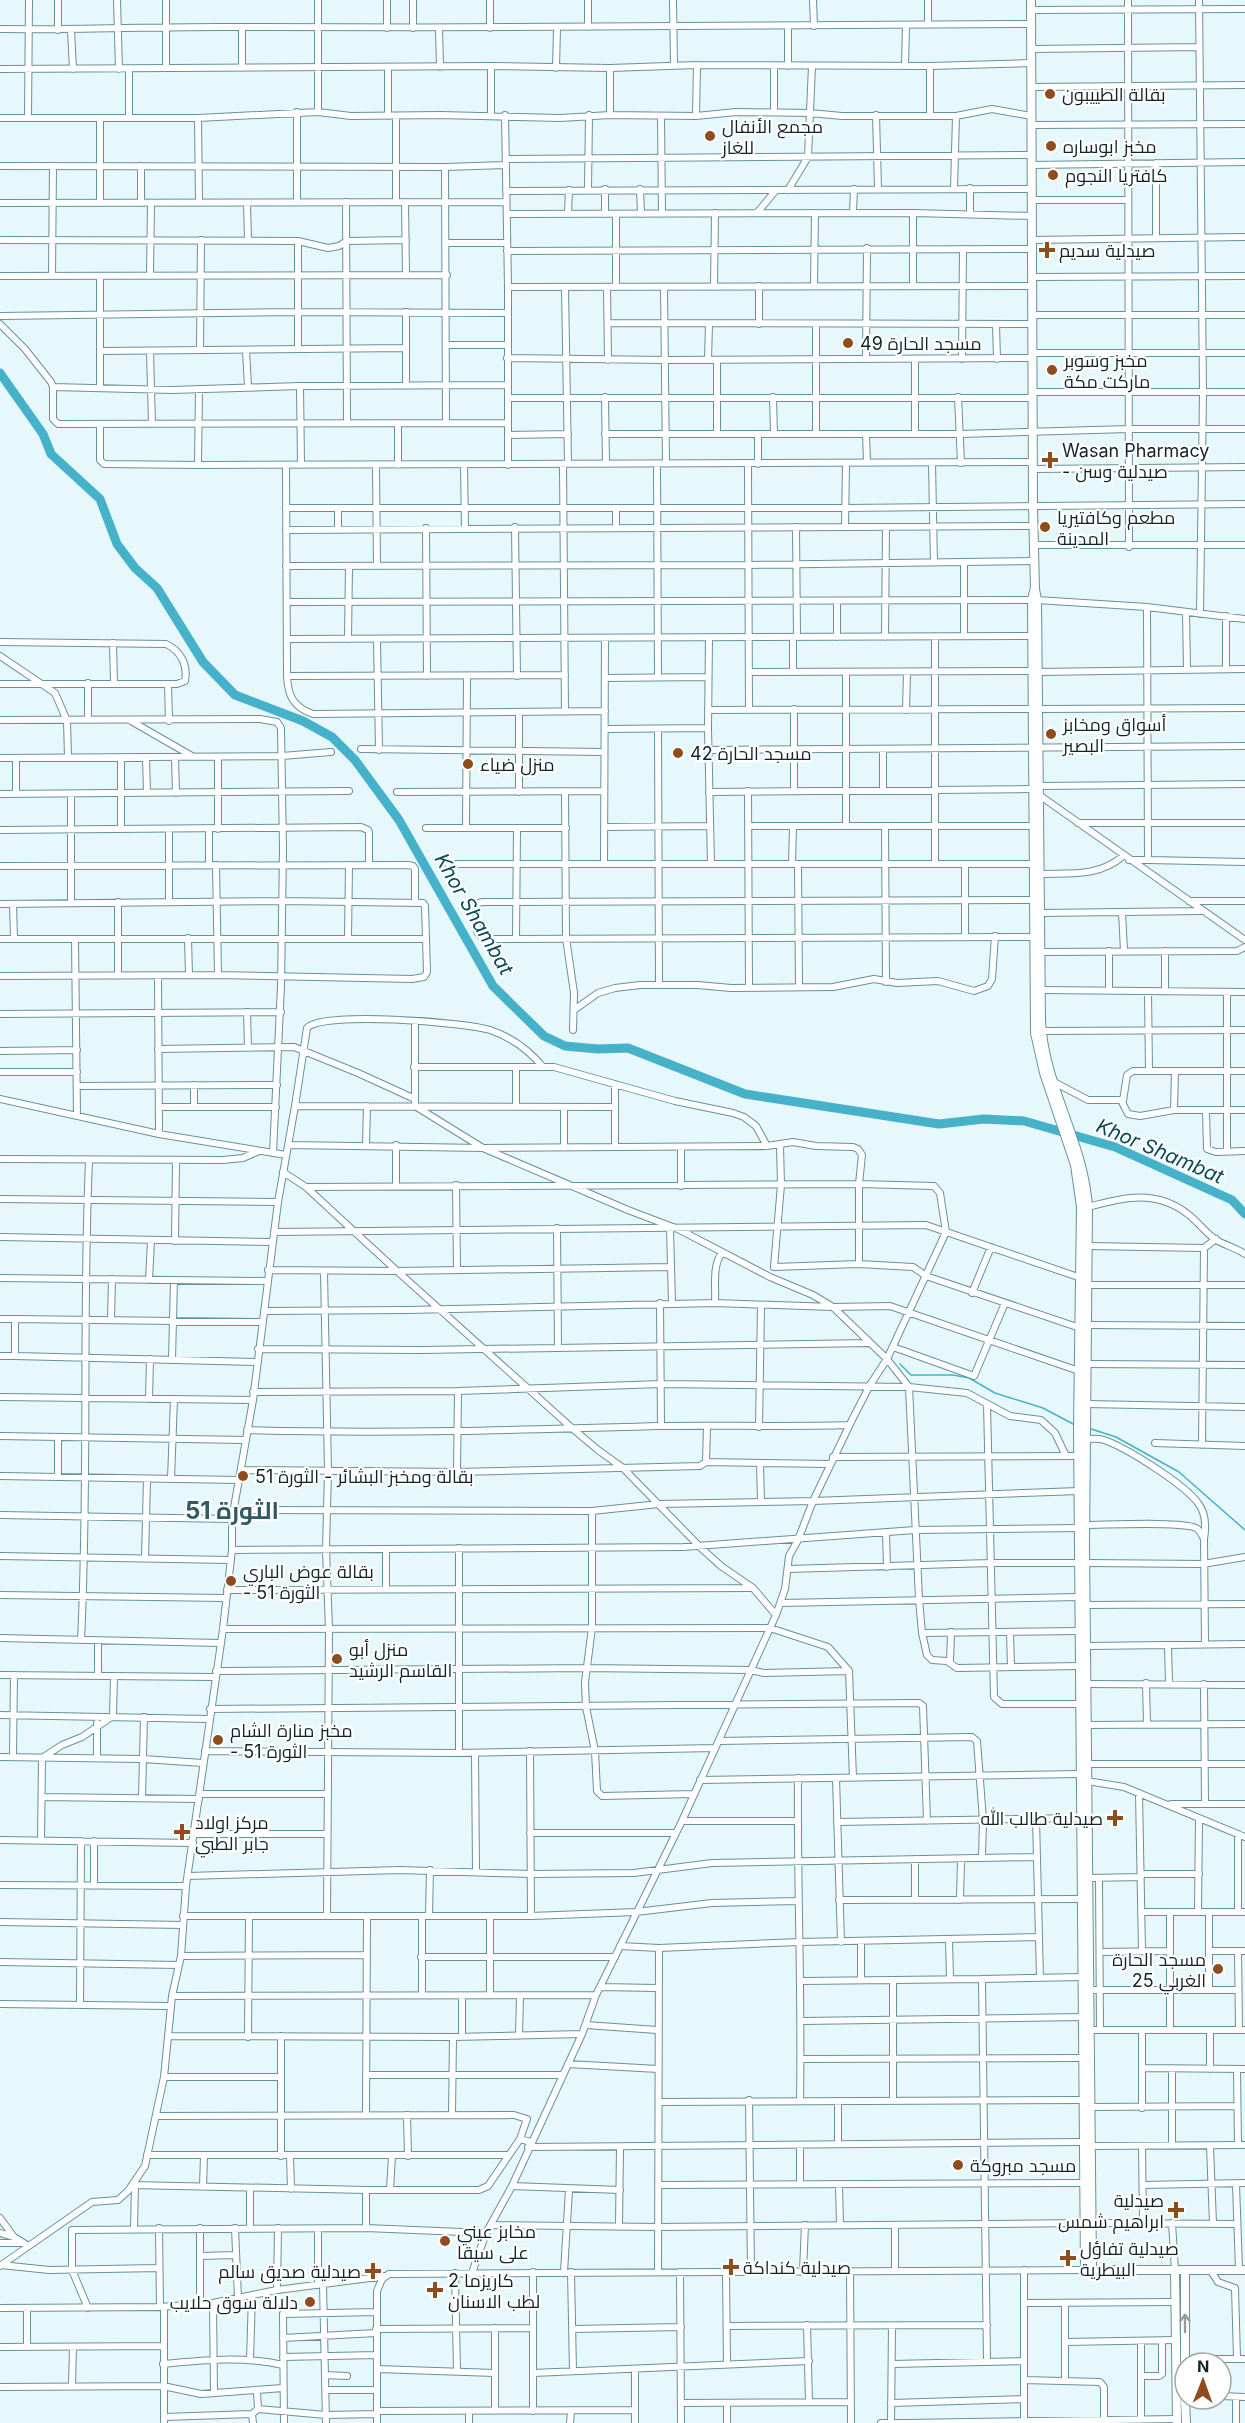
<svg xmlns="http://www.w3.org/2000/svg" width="1245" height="2423" viewBox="0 0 1245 2423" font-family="Inter,Cairo,sans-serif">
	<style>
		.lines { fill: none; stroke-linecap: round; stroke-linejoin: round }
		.stream { stroke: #45b2c9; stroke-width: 1.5 }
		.river { stroke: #45b2c9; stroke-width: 9 }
		.minor-casing { stroke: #66919b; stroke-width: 8 }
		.major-casing { stroke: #66919b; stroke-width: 10 }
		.minor { stroke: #fff; stroke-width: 6 }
		.major { stroke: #fff; stroke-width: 8 }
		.oneway { stroke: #949c9e }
		.poi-dot { fill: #8f4c1c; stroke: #fff; stroke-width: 2 }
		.labels { text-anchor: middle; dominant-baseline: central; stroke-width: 4.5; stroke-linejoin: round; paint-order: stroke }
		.poi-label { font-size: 18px; fill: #122428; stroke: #fff; text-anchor: start }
		.water-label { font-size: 20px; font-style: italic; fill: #084a56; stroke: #fff }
		.district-label { font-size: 24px; font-weight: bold; fill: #315a64; stroke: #fff }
	</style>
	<rect width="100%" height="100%" fill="#e7f8fd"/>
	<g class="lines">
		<path class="stream" d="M900 1364 911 1375H953L969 1378 995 1393 1043 1408 1075 1425
			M1088 1428 1116 1437 1179 1472 1245 1530"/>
		<path class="river" d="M0 373 43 434 51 454 100 499 117 544 135 568 157 588 203 662 235 695 303 721 332 737 355 760 399 820 493 986 544 1036 565 1046 598 1049 628 1048 745 1094 939 1124 984 1119 1024 1121 1115 1147 1232 1200 1245 1214"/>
		<g class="minor-casing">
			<path id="minor" d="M58 0V30
				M117 0 119 69
				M318 0V112
				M387 0V28
				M413 0V28
				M588 0V27
				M673 0 674 65
				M813 0 814 26
				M1128 0 1129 547
				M1199 0 1203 392 1200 614
				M1031 10 1245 9
				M928 25V0
				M242 27V68
				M439 28 440 67
				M490 28V0
				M0 29C73 30 145 27 218 27 489 28 760 27 1031 24
				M71 30 73 69
				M1031 49 1199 47
				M788 66V27
				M905 66 906 25
				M166 68V0
				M556 68 557 28
				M610 68V115
				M0 69 491 66 610 68 697 65 930 66 1031 63
				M129 69V118
				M1031 87 1245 85
				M774 112V66
				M505 115 508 287V465
				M876 115 878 188
				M388 116V67
				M491 116V66
				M661 116 662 214
				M696 116 697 65
				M930 116V66
				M0 118H198L318 112 351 116 440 115 560 118 610 115 696 116 736 112 810 113 842 116H956L992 109 1031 116
				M28 118 29 0
				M198 118 199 202
				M1032 125 1245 124
				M506 159 1032 155
				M1156 163V238
				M1032 165 1245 162
				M0 166 445 167 506 165
				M141 166V203
				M445 167 446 423
				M954 188 956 116
				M640 189 641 214
				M588 190 589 115
				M788 190 808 157 812 66
				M506 191 1032 189
				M1032 200H1128
				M297 202V112
				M346 202 347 423
				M396 202V117
				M405 202 406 275
				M0 203 506 202
				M100 203V118
				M247 203 248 240
				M757 213 776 190
				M853 213 854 189
				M913 213V286
				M507 214 913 213 1032 216
				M568 214 569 190
				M605 214V189
				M970 214V188
				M0 240 298 241 328 248 339 246 347 241 406 240
				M1031 240 1245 237
				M447 243H506
				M507 251 1031 249
				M150 275 151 203
				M0 276 447 275
				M52 276 53 166
				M1032 277 1245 276
				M814 286 815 213
				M508 287 1032 286
				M565 287 568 464
				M607 287 608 360
				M616 287V214
				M664 287 666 464
				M714 287 715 213
				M1033 315H1245
				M0 316 298 312 508 313
				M608 323 1032 324
				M0 324 25 349 51 382 53 387V419L58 424 508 423
				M759 324V286
				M816 324V434
				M996 324 997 359
				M447 345H507
				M298 349V241
				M200 350 201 240
				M246 350 248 387
				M100 351 405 348
				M150 351 152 424
				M1032 353H1245
				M507 358 665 360 1032 358
				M866 359 867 248
				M915 359V434
				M962 359 963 249
				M708 360 709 324
				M717 360V433
				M406 385V312
				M300 386 301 465
				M53 387 172 390 300 386 508 385
				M100 387V276
				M1032 392H1245
				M605 397 606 464
				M773 397 774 434
				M958 397 961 463
				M508 398H1032
				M398 423V465
				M100 424V460L104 464 198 465 1032 462
				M605 434H960L1129 429H1245
				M758 434V464
				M866 434 867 463
				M508 435 568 434
				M932 463 934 563
				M563 464 565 712
				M657 464 658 677
				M748 464 749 710
				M198 465 199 389
				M286 465 287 676 565 675
				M376 465 377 566
				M464 465 465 528
				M1033 469 1245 467
				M286 508H846L1245 504
				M338 508V529
				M616 508V527
				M515 527 517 676
				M796 527 797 637
				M845 527 846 464
				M426 528 427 676
				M286 530 1033 526
				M1033 545H1245
				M286 566 747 565 1033 561
				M837 601V637
				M287 602 1037 600 1147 607 1245 619
				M1186 612 1187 669
				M1226 616V669
				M964 636V563
				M793 637V672
				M885 637 886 527
				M709 638 708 728 711 864
				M287 639 1032 636
				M348 639 349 566
				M377 639 379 750
				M0 642 166 644C181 651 188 665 185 681L177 684H0
				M113 643 114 683
				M0 656 55 693 67 721 68 757
				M749 672 1032 671
				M1038 672 1245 669
				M287 676C288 696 293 707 313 714L605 711
				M605 678 708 677
				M88 683V720
				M168 684 169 721
				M794 709V790
				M1039 709 1245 708
				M708 710 1032 709
				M906 710 907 672
				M0 720 260 719 277 722 281 728 283 850 281 986 273 1153
				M131 721 192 756
				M605 729 708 728
				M658 729 659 985
				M361 749 604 752
				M708 750 1245 746
				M121 757V829
				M146 757 147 793
				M175 757 176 793
				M218 757V829
				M0 758 282 756 331 752
				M16 758V794
				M1039 786 1245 784
				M883 789V749
				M565 791 566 938 574 993 573 1030
				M748 791 749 988
				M397 792 604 791
				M519 792V712
				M709 792 1033 789
				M0 794 349 791
				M1039 795 1245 940
				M1078 823H1245
				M749 826H1033
				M846 826V673
				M885 826 886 982
				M604 827 710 826
				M426 828H566
				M466 828 467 676
				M169 829V902
				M209 829V865
				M0 830 361 827 368 830 369 832V864
				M1129 860H1148L1147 607
				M1148 860 1245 862
				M448 864H1033
				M604 864 605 638
				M792 864 793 826
				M798 864 799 987
				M935 864V637
				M216 865 218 975
				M0 866 408 865 413 866 415 869V902
				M1040 874C1071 873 1099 877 1123 856
				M1034 900 483 902 478 903 476 907 477 932 483 939 1034 937
				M1189 901H1245
				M71 903V794
				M0 904 282 901 423 903 425 906 427 972 424 977 412 979 218 975 0 976
				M13 904 14 939
				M1122 912 1124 951
				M1040 913 1201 911
				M965 936V864
				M188 938 189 975
				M348 938 349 865
				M0 939H426
				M75 939 77 1116
				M516 939 517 828
				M1109 951V990
				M1041 952 1237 951 1245 947
				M118 976V902
				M158 976 159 1134
				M1041 990 1245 992
				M1148 991 1149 1071
				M1165 991V951
				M574 1010 598 993 615 988 640 985H698L731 988 833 987 874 979 897 983 938 981 974 991 988 986 992 979 995 936
				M247 1012 248 1048
				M0 1014 281 1012
				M415 1021V1106L483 1148 628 1210 678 1229 770 1277 813 1295 833 1307 887 1359 909 1387 967 1393 1010 1416 1041 1420 1055 1433 1066 1456
				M1041 1031 1245 1030
				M158 1049 294 1047 358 1073 415 1099
				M0 1051 77 1050
				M414 1067H554L675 1101 733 1113 744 1117 756 1126 767 1146
				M516 1067V1107
				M0 1072H77
				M1052 1081 1088 1100H1121L1128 1114 1140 1116 1174 1110H1245
				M615 1084V1147
				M194 1085V1107
				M77 1086 277 1085
				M0 1099 159 1134 286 1155
				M1123 1101 1127 1075 1133 1071H1245
				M295 1106 614 1107
				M159 1107H276
				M1174 1110 1175 1071
				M1206 1110 1207 1149 1216 1152 1245 1151
				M289 1145 483 1148 767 1146 793 1142 816 1146 853 1147 858 1149 862 1155 859 1184V1264
				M366 1145 367 1106
				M396 1145V1186
				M780 1145 781 1185 774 1267 859 1264 913 1267 926 1276 1080 1328
				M564 1147V1107
				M1227 1151V992
				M0 1159 223 1160 243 1158 259 1151
				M283 1172 306 1187 397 1271 671 1267
				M456 1185 457 1270
				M681 1186V1147
				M306 1187 859 1184 934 1186 940 1193 946 1232 887 1359 870 1385 852 1420 813 1501 798 1540 789 1556 785 1589 776 1615 682 1821 596 1995 582 2034 512 2186 486 2233 472 2273
				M0 1199 278 1202
				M1088 1207C1124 1197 1157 1189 1189 1215 1198 1222 1206 1233 1216 1240 1225 1245 1236 1248 1245 1254
				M557 1228 558 1347
				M670 1228 672 1303
				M274 1232 926 1225 1081 1278
				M0 1237 273 1242
				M175 1241 176 1161
				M1088 1246 1204 1248 1216 1239
				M268 1270 397 1271 573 1429 598 1450 623 1468 700 1547 721 1566 753 1588 776 1615
				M324 1272 328 1471 326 1549 329 1629 327 1916
				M0 1278 267 1281
				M149 1280 151 1241
				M1088 1285H1245
				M972 1293 991 1247
				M660 1303 661 1426
				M715 1303C716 1287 712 1265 722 1253
				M264 1311 407 1310 715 1303 833 1307 890 1306 1079 1371
				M0 1319H15V1356H0
				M15 1319 263 1322
				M111 1320 112 1279
				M1087 1325 1245 1326
				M893 1347 974 1376 1005 1303
				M258 1349 422 1350 869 1343
				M15 1356 256 1362
				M172 1360 174 1280
				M1086 1364 1245 1365
				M253 1392 458 1391 661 1384 909 1387 919 1599 922 1633 927 1655 932 1660 947 1661 957 1668 1080 1666
				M0 1397 253 1400
				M149 1399 150 1359
				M987 1404 994 1697 1002 1704H1080
				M1086 1404 1245 1407
				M759 1427 761 1305
				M247 1430C384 1434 521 1430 657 1426 721 1425 785 1427 849 1425
				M0 1436 246 1440
				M1086 1439C1092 1439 1098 1438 1104 1440 1127 1448 1184 1484 1198 1503 1206 1513 1206 1527 1204 1539
				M1155 1443 1245 1446
				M1202 1445 1204 1248
				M833 1457 1079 1456
				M706 1462 830 1464
				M760 1463 761 1502
				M242 1470 457 1472 700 1466 706 1462 707 1427
				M457 1472 458 1391
				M0 1476 239 1480
				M58 1477V1438
				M171 1479 174 1399
				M233 1510 592 1511 659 1504 813 1501 1079 1491
				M592 1511V1628L585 1682 586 1707 595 1751 597 1791 602 1796 694 1794
				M0 1515 232 1519
				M1086 1525C1106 1525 1181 1521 1196 1528 1200 1530 1202 1535 1204 1539L1205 1643
				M886 1532 887 1567
				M459 1548V1753
				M386 1549V1589
				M232 1550 683 1547 915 1530 1080 1528
				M0 1556 230 1560
				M145 1558 147 1479
				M1086 1563 1203 1564 1245 1557
				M788 1569 990 1563H1080
				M227 1590 751 1588
				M0 1595 226 1598
				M781 1603 1080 1597
				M1086 1605 1245 1604
				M223 1629 770 1628 828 1647 849 1671 853 1778
				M1010 1632 1011 1667
				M922 1633 1080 1631
				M0 1638 220 1643
				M81 1640C89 1480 82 1320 89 1161
				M1168 1645 1169 1684
				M1087 1646 1245 1644
				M950 1663 951 1632
				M216 1671 586 1668 751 1670 764 1673 849 1671
				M0 1675 214 1677
				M98 1676V1641
				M1146 1683 1147 1724
				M1087 1684 1245 1685
				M1204 1684 1205 1804
				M210 1709 919 1703 923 1706 927 1821
				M0 1715 208 1719
				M1087 1725 1245 1724
				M719 1741 972 1737 977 1741 983 1820 982 1858
				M205 1751 459 1753 715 1748
				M530 1751 531 1916
				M475 1753 476 1871
				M0 1757 143 1759 203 1763
				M13 1757 14 1675
				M97 1758V1723
				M1087 1764H1245
				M798 1778C797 1886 802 1993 800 2101
				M836 1778 841 1942
				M700 1780 1080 1774
				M1087 1781 1124 1787 1245 1837
				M1139 1793 1142 1951
				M200 1794H328
				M42 1797 199 1799
				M142 1798 144 1717
				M1171 1804H1245
				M1036 1819 1040 1978
				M682 1821H798
				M837 1822 1081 1818
				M530 1833H676
				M194 1834H327
				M1238 1834V1912
				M0 1840 193 1843
				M41 1841 42 1758 62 1745 82 1737 113 1716 114 1677
				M1141 1874H1199
				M188 1876 400 1870 530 1874 634 1873 712 1863 1037 1857
				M1088 1878 1141 1877
				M1099 1878 1100 2030
				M0 1885 186 1886
				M94 1886V1841
				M839 1900 1081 1899
				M915 1900V1859
				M960 1900 961 1860
				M1141 1912H1245
				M1198 1912 1199 1818
				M183 1916H531L636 1912 712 1903 797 1901
				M422 1916V1995
				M429 1916 430 1870
				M490 1916V1995
				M0 1922 183 1925
				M949 1939 950 1979
				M620 1946 659 1948 799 1942 1038 1937
				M1209 1951H1245
				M1238 1951 1239 2030
				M1100 1952 1170 1951
				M181 1956 367 1955
				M421 1957H615
				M0 1962 179 1965
				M861 1980V1942
				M802 1981 982 1979
				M600 1987 657 1988
				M1089 1990H1238
				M1209 1990V1912
				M172 1996 596 1995
				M462 1996V2037
				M0 2004 171 2006
				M80 2005 81 1841
				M802 2021 1083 2017
				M586 2025 657 2030
				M1090 2030H1245
				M1170 2030V1912
				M1210 2030V2069
				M169 2036 453 2037 582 2034
				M519 2036 520 1996
				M248 2037 249 1916
				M801 2059 1084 2058
				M568 2064 658 2069
				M1142 2068 1245 2069
				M1237 2069 1238 2145
				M366 2075H562
				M164 2077H281
				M749 2100 751 2272
				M838 2101V2144
				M893 2101V1980
				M659 2102 1084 2100
				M1091 2107 1237 2106
				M1142 2108V2030
				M366 2115 367 1916
				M407 2115 408 2156
				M452 2115 453 2037
				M156 2116 514 2115 527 2119 520 2139
				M800 2145V2184
				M1092 2146 1245 2145
				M1142 2146 1143 2223
				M1172 2146V2069
				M1210 2146 1213 2224
				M528 2147 1085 2142
				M147 2155H509
				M281 2156V2036
				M290 2156 291 2189
				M839 2184 840 2225
				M1236 2184 1239 2270
				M132 2185 366 2190H479L488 2186 520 2139 531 2142
				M658 2185 1085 2183
				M1143 2185 1245 2183
				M512 2186 620 2190
				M203 2187 204 2155
				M250 2189V2228
				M366 2190V2228
				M390 2190 392 2156
				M0 2218 14 2237 27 2245
				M1092 2223 1237 2224
				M1172 2223 1175 2270
				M491 2225 657 2227 1085 2223
				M895 2225V2271
				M619 2226 620 2147
				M134 2228 135 2185
				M159 2228 160 2307
				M200 2228V2304
				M235 2228 238 2298
				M318 2229V2285
				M0 2233 14 2237
				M0 2243H22
				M200 2256 236 2255
				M1 2265 49 2270 159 2268
				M0 2266 92 2202 118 2200 128 2191 145 2166 164 2077 172 1996 181 1956 186 1886 223 1629 232 1550V1519L253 1400 278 1202 295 1106 307 1028C321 1011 465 1022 490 1030 511 1037 528 1049 543 1067
				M1024 2270V2420
				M803 2271 805 2225
				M850 2271 851 2423
				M1211 2271 1218 2282 1235 2288 1237 2358
				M533 2272V2411
				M564 2272 569 2190
				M571 2272 573 2371
				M658 2272 659 1948
				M680 2272 681 2423
				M726 2272 727 2364
				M455 2273 457 2371
				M323 2284 326 2423
				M277 2290 278 2228
				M213 2303 214 2392
				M1024 2303 1176 2302
				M164 2307V2423
				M0 2308 160 2307 213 2303 277 2290 385 2276
				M27 2308V2347
				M88 2308 72 2270V2230L366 2228 486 2233
				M807 2325 809 2402
				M727 2326 987 2325
				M495 2328V2411
				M376 2329 533 2328
				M572 2329 681 2327
				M283 2338 376 2333
				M1141 2341V2419
				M1065 2342 1176 2340
				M0 2347 163 2346
				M283 2357 377 2355
				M1185 2359H1245
				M250 2360 252 2295
				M987 2362 982 1979 1082 1977
				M163 2364C203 2360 244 2356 283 2365
				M892 2364 1024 2361
				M377 2369 495 2373
				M533 2373 809 2361
				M325 2375 347 2376
				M1141 2376H1159L1162 2374V2341
				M1024 2380 1100 2382 1104 2387V2418
				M1065 2381V2303
				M72 2386 73 2347
				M0 2387 163 2386 201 2394 283 2388
				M326 2390H377
				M257 2392 258 2409 326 2415 377 2414
				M1221 2396 1245 2397
				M681 2403 850 2402
				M727 2403V2423
				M891 2403 1024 2399
				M377 2411 635 2410
				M252 2414 253 2423
				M164 2417 252 2414 258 2409
				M284 2423 283 2314 376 2312
				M377 2423V2291L382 2279 389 2274 1085 2270
				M469 2423V2411
				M570 2423 571 2411
				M635 2423V2370
				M881 2423H902
				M891 2423 892 2326
				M905 2423 1177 2419
				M1236 2423V2397"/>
		</g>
		<g class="major-casing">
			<path id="major" d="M1031 0 1033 506 1035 589 1037 600 1041 1021C1044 1086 1084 1142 1088 1207L1085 1546 1092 2270
				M1034 591 1032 600 1035 1033 1044 1073 1075 1165 1081 1207 1078 1428 1085 2270H1245
				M1175 2270 1177 2423
				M1185 2270V2376
				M1185 2399 1186 2423"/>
		</g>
		<use href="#minor" class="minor"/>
		<use href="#major" class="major"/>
	</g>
	<defs><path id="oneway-shaft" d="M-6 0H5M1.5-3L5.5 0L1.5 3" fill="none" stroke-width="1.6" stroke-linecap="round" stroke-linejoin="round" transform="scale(1.5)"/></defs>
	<use class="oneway" href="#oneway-shaft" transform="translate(1185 2323) rotate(-90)"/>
	<g class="poi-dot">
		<circle cx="1050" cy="94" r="6"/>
		<circle cx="710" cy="136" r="6"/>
		<circle cx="1051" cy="146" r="6"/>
		<circle cx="1053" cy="175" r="6"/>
		<path d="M1044 241h6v6h6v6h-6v6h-6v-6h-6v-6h6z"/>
		<circle cx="848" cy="343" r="6"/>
		<circle cx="1052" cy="370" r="6"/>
		<path d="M1047 451h6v6h6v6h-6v6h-6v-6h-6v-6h6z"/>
		<circle cx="1045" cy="527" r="6"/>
		<circle cx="1051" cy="734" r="6"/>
		<circle cx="678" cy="753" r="6"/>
		<circle cx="468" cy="764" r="6"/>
		<circle cx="243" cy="1476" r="6"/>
		<circle cx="231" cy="1581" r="6"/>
		<circle cx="337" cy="1659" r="6"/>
		<circle cx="218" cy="1740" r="6"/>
		<path d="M1112 1809h6v6h6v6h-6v6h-6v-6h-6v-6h6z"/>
		<path d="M179 1823h6v6h6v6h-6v6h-6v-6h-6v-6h6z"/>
		<circle cx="1218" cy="1969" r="6"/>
		<circle cx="958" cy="2165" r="6"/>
		<path d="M1173 2201h6v6h6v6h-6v6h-6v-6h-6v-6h6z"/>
		<circle cx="445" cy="2241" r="6"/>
		<path d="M1065 2249h6v6h6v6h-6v6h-6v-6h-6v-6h6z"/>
		<path d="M728 2258h6v6h6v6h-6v6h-6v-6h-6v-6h6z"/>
		<path d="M370 2262h6v6h6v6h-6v6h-6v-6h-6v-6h6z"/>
		<path d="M432 2281h6v6h6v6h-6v6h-6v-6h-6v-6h6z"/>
		<circle cx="310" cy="2302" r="6"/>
	</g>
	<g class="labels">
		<g class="poi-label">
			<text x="1062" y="94">بقالة الطييبون</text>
			<text x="722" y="126">مجمع الأنفال<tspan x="722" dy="21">للغاز</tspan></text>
			<text x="1063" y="146">مخبز ابوساره</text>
			<text x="1065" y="175">كافتريا النجوم</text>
			<text x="1059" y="250">صيدلية سديم</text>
			<text x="860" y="343">مسجد الحارة 49</text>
			<text x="1064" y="360">مخبز وسوبر<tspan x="1064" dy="21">ماركت مكة</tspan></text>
			<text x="1062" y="450">Wasan Pharmacy<tspan x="1062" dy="21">- صيدلية وسن</tspan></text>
			<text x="1057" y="517">مطعم وكافتيريا<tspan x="1057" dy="21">المدينة</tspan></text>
			<text x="1063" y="724">أسواق ومخابز<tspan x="1063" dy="21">البصير</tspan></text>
			<text x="690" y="753">مسجد الحارة 42</text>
			<text x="480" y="764">منزل ضياء</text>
			<text x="255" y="1476">بقالة ومخبز البشائر - الثورة 51</text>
			<text x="243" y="1571">بقالة عوض الباري<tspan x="243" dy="21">- الثورة 51</tspan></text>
			<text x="349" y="1649">منزل أبو<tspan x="349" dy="21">القاسم الرشيد</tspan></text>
			<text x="230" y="1730">مخبز منارة الشام<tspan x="230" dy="21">- الثورة 51</tspan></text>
			<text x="1103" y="1818" text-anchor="end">صيدلية طالب الله</text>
			<text x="195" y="1822">مركز اولاد<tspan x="195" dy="21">جابر الطبي</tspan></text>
			<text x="1206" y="1959" text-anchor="end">مسجد الحارة<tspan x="1206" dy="21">25 الغربي</tspan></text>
			<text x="970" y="2165">مسجد مبروكة</text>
			<text x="1164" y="2200" text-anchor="end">صيدلية<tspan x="1164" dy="21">ابراهيم شمس</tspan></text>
			<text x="457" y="2231">مخابز عيني<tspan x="457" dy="21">على سيقا</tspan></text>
			<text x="1080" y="2248">صيدلية تفاؤل<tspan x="1080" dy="21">البيطرية</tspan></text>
			<text x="743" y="2267">صيدلية كنداكة</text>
			<text x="361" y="2271" text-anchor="end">صيدلية صديق سالم</text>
			<text x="448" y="2280">كاريزما 2<tspan x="448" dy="21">لطب الاسنان</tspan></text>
			<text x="298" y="2302" text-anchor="end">دلالة سوق حلايب</text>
		</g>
		<g class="water-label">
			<text transform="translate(474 914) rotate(60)">Khor Shambat</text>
			<text transform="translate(1160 1151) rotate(23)">Khor Shambat</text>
		</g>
		<g class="district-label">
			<text x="232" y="1510">الثورة 51</text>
		</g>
	</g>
	<g transform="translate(1203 2381) rotate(1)"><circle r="28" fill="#ffffff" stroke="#a0a7a9" stroke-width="1.5"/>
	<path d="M0-4.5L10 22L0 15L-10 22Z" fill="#8f4c1c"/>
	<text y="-9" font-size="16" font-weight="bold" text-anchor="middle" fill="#122428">N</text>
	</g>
</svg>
